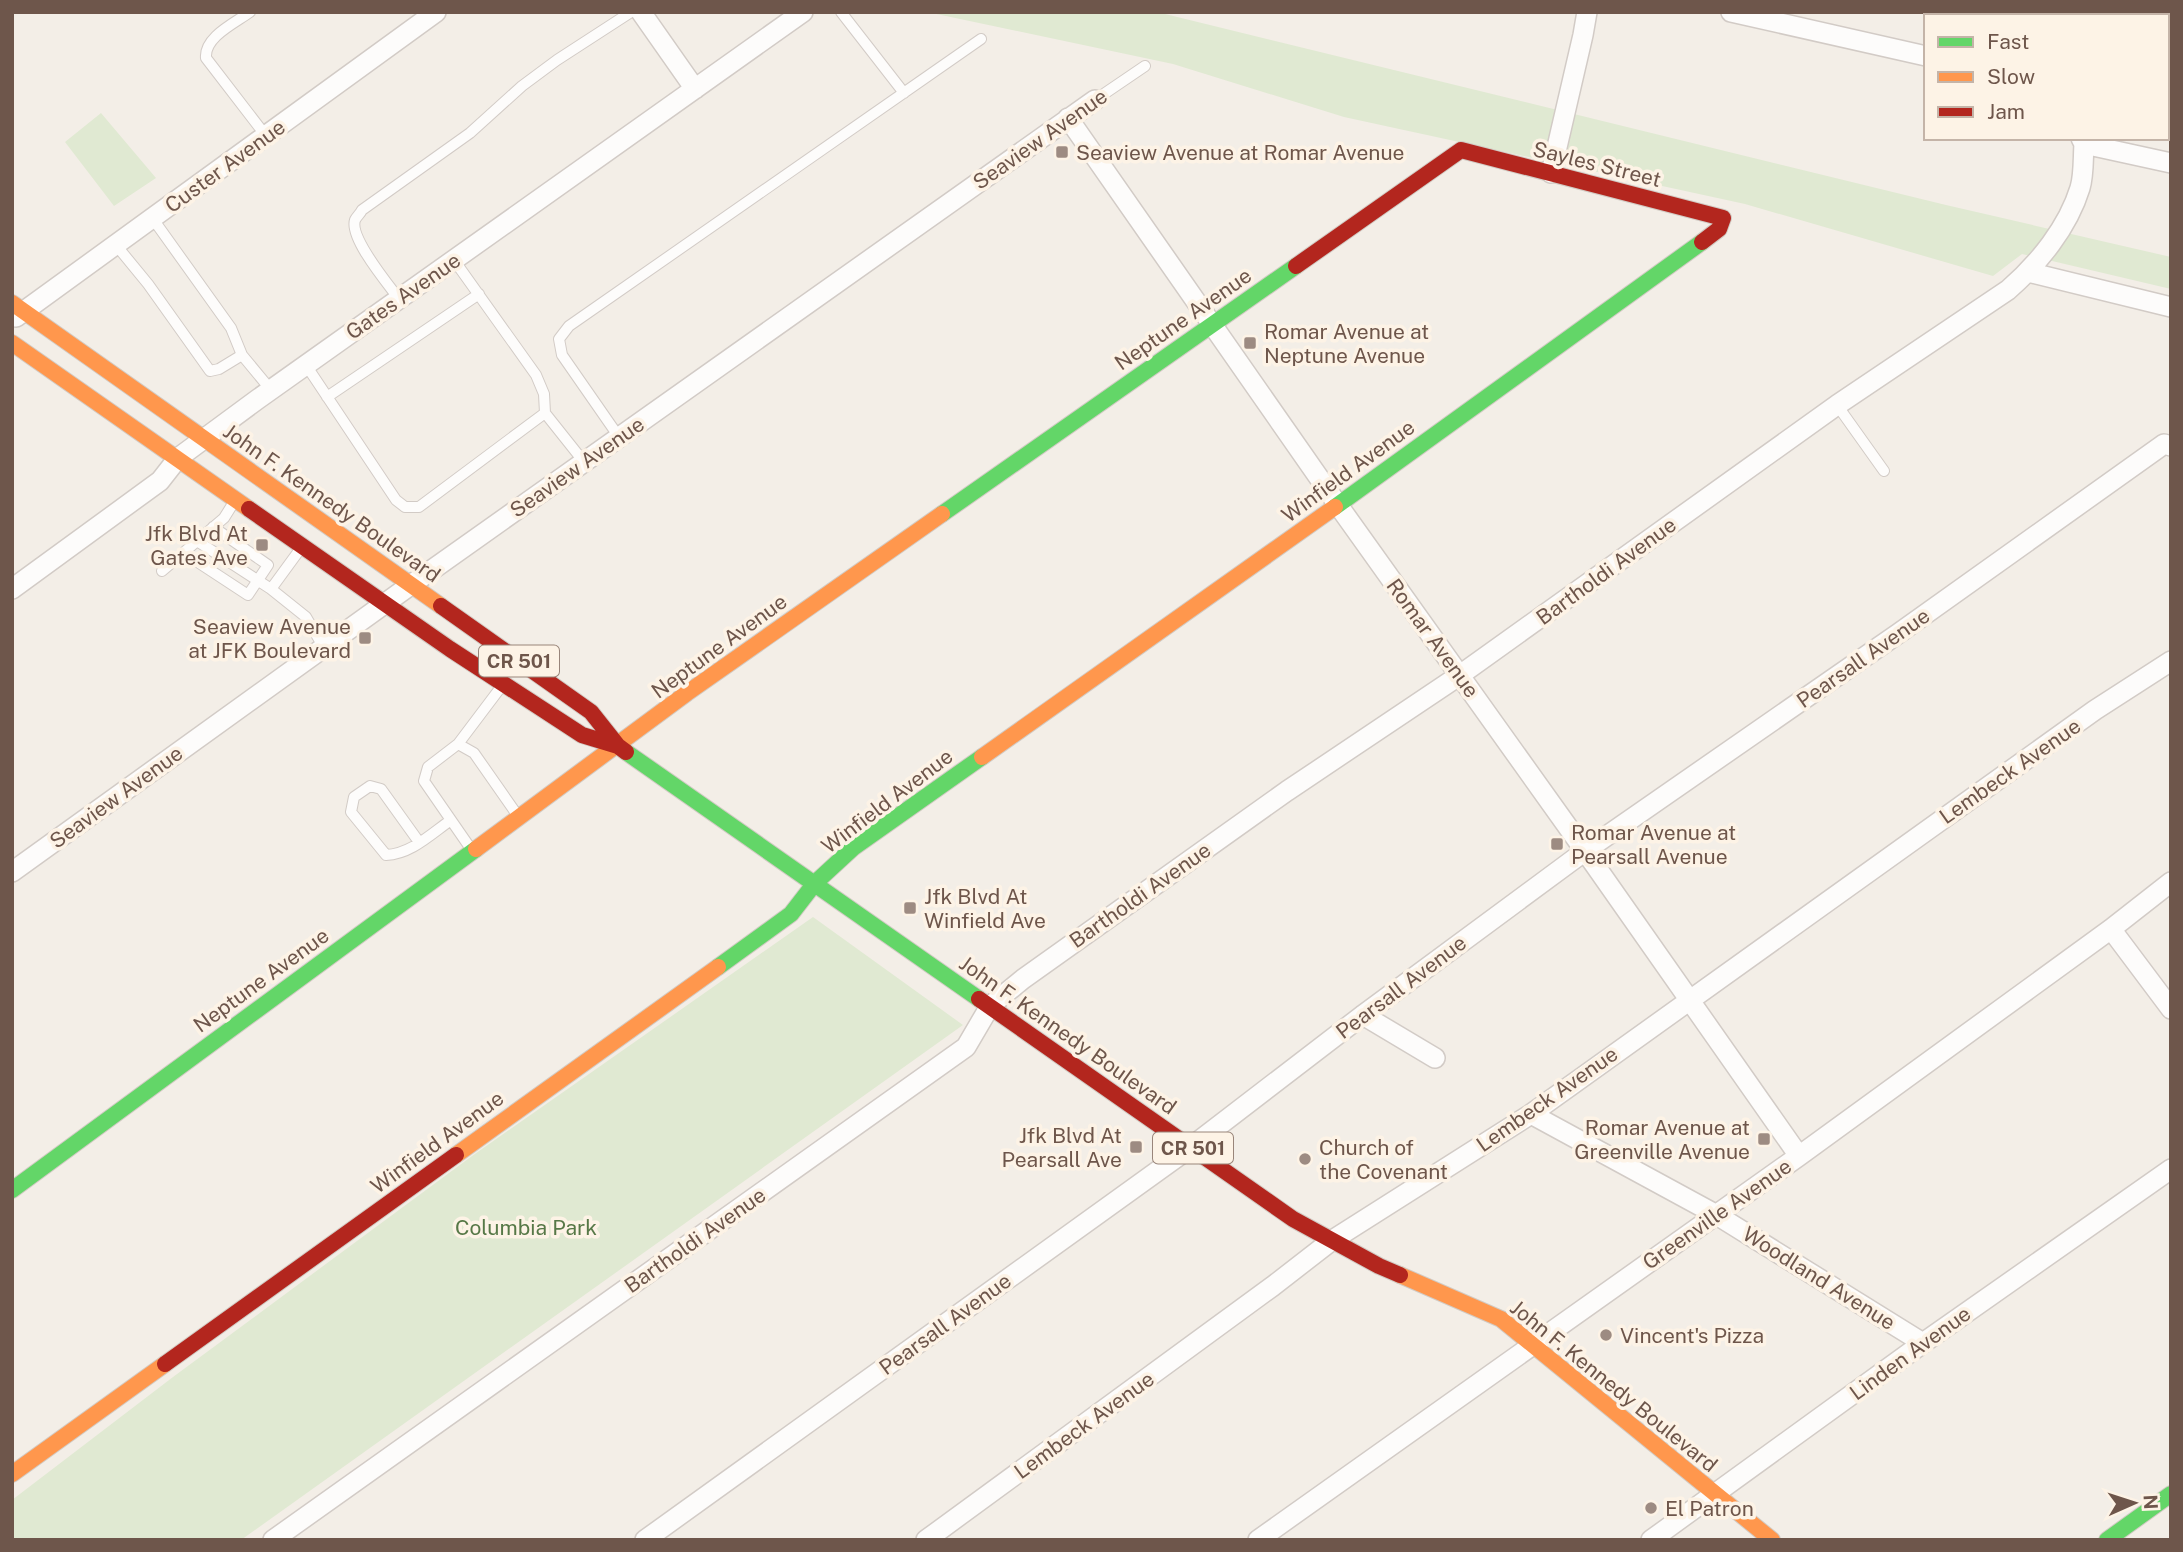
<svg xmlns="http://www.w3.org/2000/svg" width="2183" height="1552" viewBox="0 0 2183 1552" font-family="'Public Sans',sans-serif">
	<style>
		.green { fill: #e0e9d2 }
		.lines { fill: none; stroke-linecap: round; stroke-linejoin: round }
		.lane-casing { stroke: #d2cbc6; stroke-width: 12 }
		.street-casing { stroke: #d2cbc6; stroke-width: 22 }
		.fast-casing { stroke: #d2cbc4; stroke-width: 18 }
		.slow-casing { stroke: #d2cbc4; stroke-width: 18 }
		.jam-casing { stroke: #d2cbc4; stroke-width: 18 }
		.lane { stroke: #fdfcfb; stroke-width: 10 }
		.street { stroke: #fdfcfb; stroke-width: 19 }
		.fast { stroke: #63d668; stroke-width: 16 }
		.slow { stroke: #ff974d; stroke-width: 16 }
		.jam { stroke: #b3261e; stroke-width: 16 }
		.poi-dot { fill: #9d8b82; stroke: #fdf3e6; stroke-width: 2.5 }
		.labels { text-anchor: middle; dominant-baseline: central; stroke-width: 7; stroke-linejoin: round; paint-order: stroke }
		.shield { fill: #fdf3e6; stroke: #99857a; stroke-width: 2 }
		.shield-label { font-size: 19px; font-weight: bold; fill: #6e564b }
		.street-label { font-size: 21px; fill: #6e564b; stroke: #fdf3e6 }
		.poi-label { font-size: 21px; fill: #6e564b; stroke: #fdf3e6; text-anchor: start }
		.park-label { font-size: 21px; fill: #577847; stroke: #fdf3e6 }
	</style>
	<rect width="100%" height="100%" fill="#f3eee7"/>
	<path class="green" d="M927 12H1157L1946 205 2171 257V289L2022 254 1993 276 1745 204 1344 117 1173 64Z
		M101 113 156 178 114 206 65 142Z
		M813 917 963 1025 241 1540H12V1500L173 1377 472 1156Z"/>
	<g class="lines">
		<g class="lane-casing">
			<path id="lane" d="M250 12C235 23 204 37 206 58L266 136
				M841 12 904 93
				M1095 100 1145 66
				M153 219 231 328 242 355 271 390
				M116 245 148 284 210 371 219 369 242 355
				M454 260 536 375 544 394 545 413
				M399 299C388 284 349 238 355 220 357 216 360 214 362 210L470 133 522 86 557 60 631 12
				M306 365 396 500 405 507H419L545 413 584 462
				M327 397 479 294
				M1837 405 1884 471
				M619 437 562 355 559 339 569 326 981 39
				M197 541 271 589 301 548
				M184 553 248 595 268 565 213 527
				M162 571 224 518 234 502
				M271 589 306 617 324 648
				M458 744 501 687
				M419 842 381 789 370 786 354 797 351 812 386 855C411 854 431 834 451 820
				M471 849 424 781 428 767 458 744 474 753 518 816"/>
		</g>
		<g class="street-casing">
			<path id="street" d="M641 12 695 89
				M1731 12 1926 56
				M1976 16V12
				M1068 118 1338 505 1585 851 1799 1156
				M2084 144 2171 163
				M1551 173 1583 35 1587 12
				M2028 272 2171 307
				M16 317 436 12
				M12 589 160 481 178 458 258 399 803 12
				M12 872 412 584 1095 100
				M2111 929 2171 1009
				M1363 1015 1435 1058
				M1531 1114 1715 1214 1923 1343
				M273 1540 966 1047 990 1006 1023 979 1287 791 1460 675 1837 405 2008 290C2039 263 2068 227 2080 188 2084 175 2083 158 2084 144L2081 138
				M645 1540 1191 1147 1363 1015 1585 851 1899 633 2164 444 2171 446
				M926 1540 1273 1286 1331 1241 1531 1114 2095 710 2171 661
				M1258 1540 1799 1156 2111 929 2171 882
				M1651 1540 1923 1343 2171 1169"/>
		</g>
		<g class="fast-casing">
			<path id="fast" d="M1335 507 1702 242
				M942 514 1296 266
				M626 752 979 999
				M718 967 791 914 815 883 853 848 982 757
				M12 1190 476 849
				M2107 1540 2171 1494"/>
		</g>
		<g class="slow-casing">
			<path id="slow" d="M12 303 441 606
				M12 343 249 509
				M982 757 1335 507
				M476 849 687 693 942 514
				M456 1155 718 967
				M1400 1275 1501 1319 1772 1540
				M12 1474 165 1364"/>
		</g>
		<g class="jam-casing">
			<path id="jam" d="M1296 266 1461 150 1723 218 1719 229 1702 242
				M249 509 450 649 582 735 618 746 626 752
				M441 606 591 712 618 746
				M979 999 1293 1219 1379 1266 1400 1275
				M165 1364 456 1155"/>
		</g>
		<use href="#lane" class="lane"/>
		<use href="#street" class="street"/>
		<use href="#fast" class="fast"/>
		<use href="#slow" class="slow"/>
		<use href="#jam" class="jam"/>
	</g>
	<g class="poi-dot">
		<rect x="1055" y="145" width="14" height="14" rx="3.5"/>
		<rect x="1243" y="336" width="14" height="14" rx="3.5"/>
		<rect x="255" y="538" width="14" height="14" rx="3.5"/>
		<rect x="358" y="631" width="14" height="14" rx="3.5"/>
		<rect x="1550" y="837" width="14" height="14" rx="3.5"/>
		<rect x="903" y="901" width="14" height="14" rx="3.5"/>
		<rect x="1757" y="1132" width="14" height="14" rx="3.5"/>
		<rect x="1129" y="1140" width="14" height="14" rx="3.5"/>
		<circle cx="1305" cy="1159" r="7"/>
		<circle cx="1606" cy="1335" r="7"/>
		<circle cx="1651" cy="1508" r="7"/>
	</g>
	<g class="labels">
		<g class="shield">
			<rect x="479" y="645.5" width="80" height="31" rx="5"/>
			<rect x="1153" y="1132.5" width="80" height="31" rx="5"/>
		</g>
		<g class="shield-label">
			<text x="519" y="661">CR 501</text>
			<text x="1193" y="1148">CR 501</text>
		</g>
		<g class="street-label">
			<text transform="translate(1040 139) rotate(-35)">Seaview Avenue</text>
			<text transform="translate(1597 164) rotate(14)">Sayles Street</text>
			<text transform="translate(225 166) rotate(-36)">Custer Avenue</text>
			<text transform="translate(403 296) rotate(-35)">Gates Avenue</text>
			<text transform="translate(1183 319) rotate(-35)">Neptune Avenue</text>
			<text transform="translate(577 467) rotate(-35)">Seaview Avenue</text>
			<text transform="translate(1348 471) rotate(-36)">Winfield Avenue</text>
			<text transform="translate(332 503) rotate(35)">John F. Kennedy Boulevard</text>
			<text transform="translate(1606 571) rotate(-36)">Bartholdi Avenue</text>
			<text transform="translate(1433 638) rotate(54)">Romar Avenue</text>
			<text transform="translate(719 646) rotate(-36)">Neptune Avenue</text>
			<text transform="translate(1863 658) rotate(-35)">Pearsall Avenue</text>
			<text transform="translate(2010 771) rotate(-35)">Lembeck Avenue</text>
			<text transform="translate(116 797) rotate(-36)">Seaview Avenue</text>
			<text transform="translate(887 801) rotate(-37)">Winfield Avenue</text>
			<text transform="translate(1140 895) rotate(-35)">Bartholdi Avenue</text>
			<text transform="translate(261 980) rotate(-36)">Neptune Avenue</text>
			<text transform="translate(1401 987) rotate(-37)">Pearsall Avenue</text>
			<text transform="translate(1068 1035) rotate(35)">John F. Kennedy Boulevard</text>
			<text transform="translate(1547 1099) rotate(-35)">Lembeck Avenue</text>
			<text transform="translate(437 1142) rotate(-36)">Winfield Avenue</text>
			<text transform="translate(1717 1214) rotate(-35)">Greenville Avenue</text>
			<text transform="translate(695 1240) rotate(-35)">Bartholdi Avenue</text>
			<text transform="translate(1819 1278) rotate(32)">Woodland Avenue</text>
			<text transform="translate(945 1324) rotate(-36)">Pearsall Avenue</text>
			<text transform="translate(1910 1353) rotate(-36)">Linden Avenue</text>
			<text transform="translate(1614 1386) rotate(39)">John F. Kennedy Boulevard</text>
			<text transform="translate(1084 1425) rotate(-36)">Lembeck Avenue</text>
		</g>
		<g class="poi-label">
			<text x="1076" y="152">Seaview Avenue at Romar Avenue</text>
			<text x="1264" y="331">Romar Avenue at<tspan x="1264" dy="24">Neptune Avenue</tspan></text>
			<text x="248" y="533" text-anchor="end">Jfk Blvd At<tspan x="248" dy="24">Gates Ave</tspan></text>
			<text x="351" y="626" text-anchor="end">Seaview Avenue<tspan x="351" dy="24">at JFK Boulevard</tspan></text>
			<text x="1571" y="832">Romar Avenue at<tspan x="1571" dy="24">Pearsall Avenue</tspan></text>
			<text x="924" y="896">Jfk Blvd At<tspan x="924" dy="24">Winfield Ave</tspan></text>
			<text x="1750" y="1127" text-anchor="end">Romar Avenue at<tspan x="1750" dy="24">Greenville Avenue</tspan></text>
			<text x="1122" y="1135" text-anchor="end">Jfk Blvd At<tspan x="1122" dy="24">Pearsall Ave</tspan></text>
			<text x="1319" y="1147">Church of<tspan x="1319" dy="24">the Covenant</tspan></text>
			<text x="1620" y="1335">Vincent's Pizza</text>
			<text x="1665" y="1508">El Patron</text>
		</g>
		<g class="park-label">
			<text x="526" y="1227">Columbia Park</text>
		</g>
	</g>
	<rect width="2183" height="1552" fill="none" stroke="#6e564b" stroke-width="28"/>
	<rect x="1924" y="14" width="245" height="126" fill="#fdf3e6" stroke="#c4b4a8" stroke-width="2"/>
	<rect x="1938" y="37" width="35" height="10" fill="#63d668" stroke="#c4b4a8" stroke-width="2"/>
	<text x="1987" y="49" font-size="21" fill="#6e564b">Fast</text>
	<rect x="1938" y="72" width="35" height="10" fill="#ff974d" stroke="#c4b4a8" stroke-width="2"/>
	<text x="1987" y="84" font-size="21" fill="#6e564b">Slow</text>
	<rect x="1938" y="107" width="35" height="10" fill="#b3261e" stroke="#c4b4a8" stroke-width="2"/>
	<text x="1987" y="119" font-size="21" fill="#6e564b">Jam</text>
	<g transform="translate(2134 1503) rotate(87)" stroke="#fdf3e6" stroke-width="5" paint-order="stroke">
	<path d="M0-5L12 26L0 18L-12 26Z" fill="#6e564b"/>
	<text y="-10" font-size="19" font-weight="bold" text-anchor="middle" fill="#6e564b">N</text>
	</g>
</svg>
